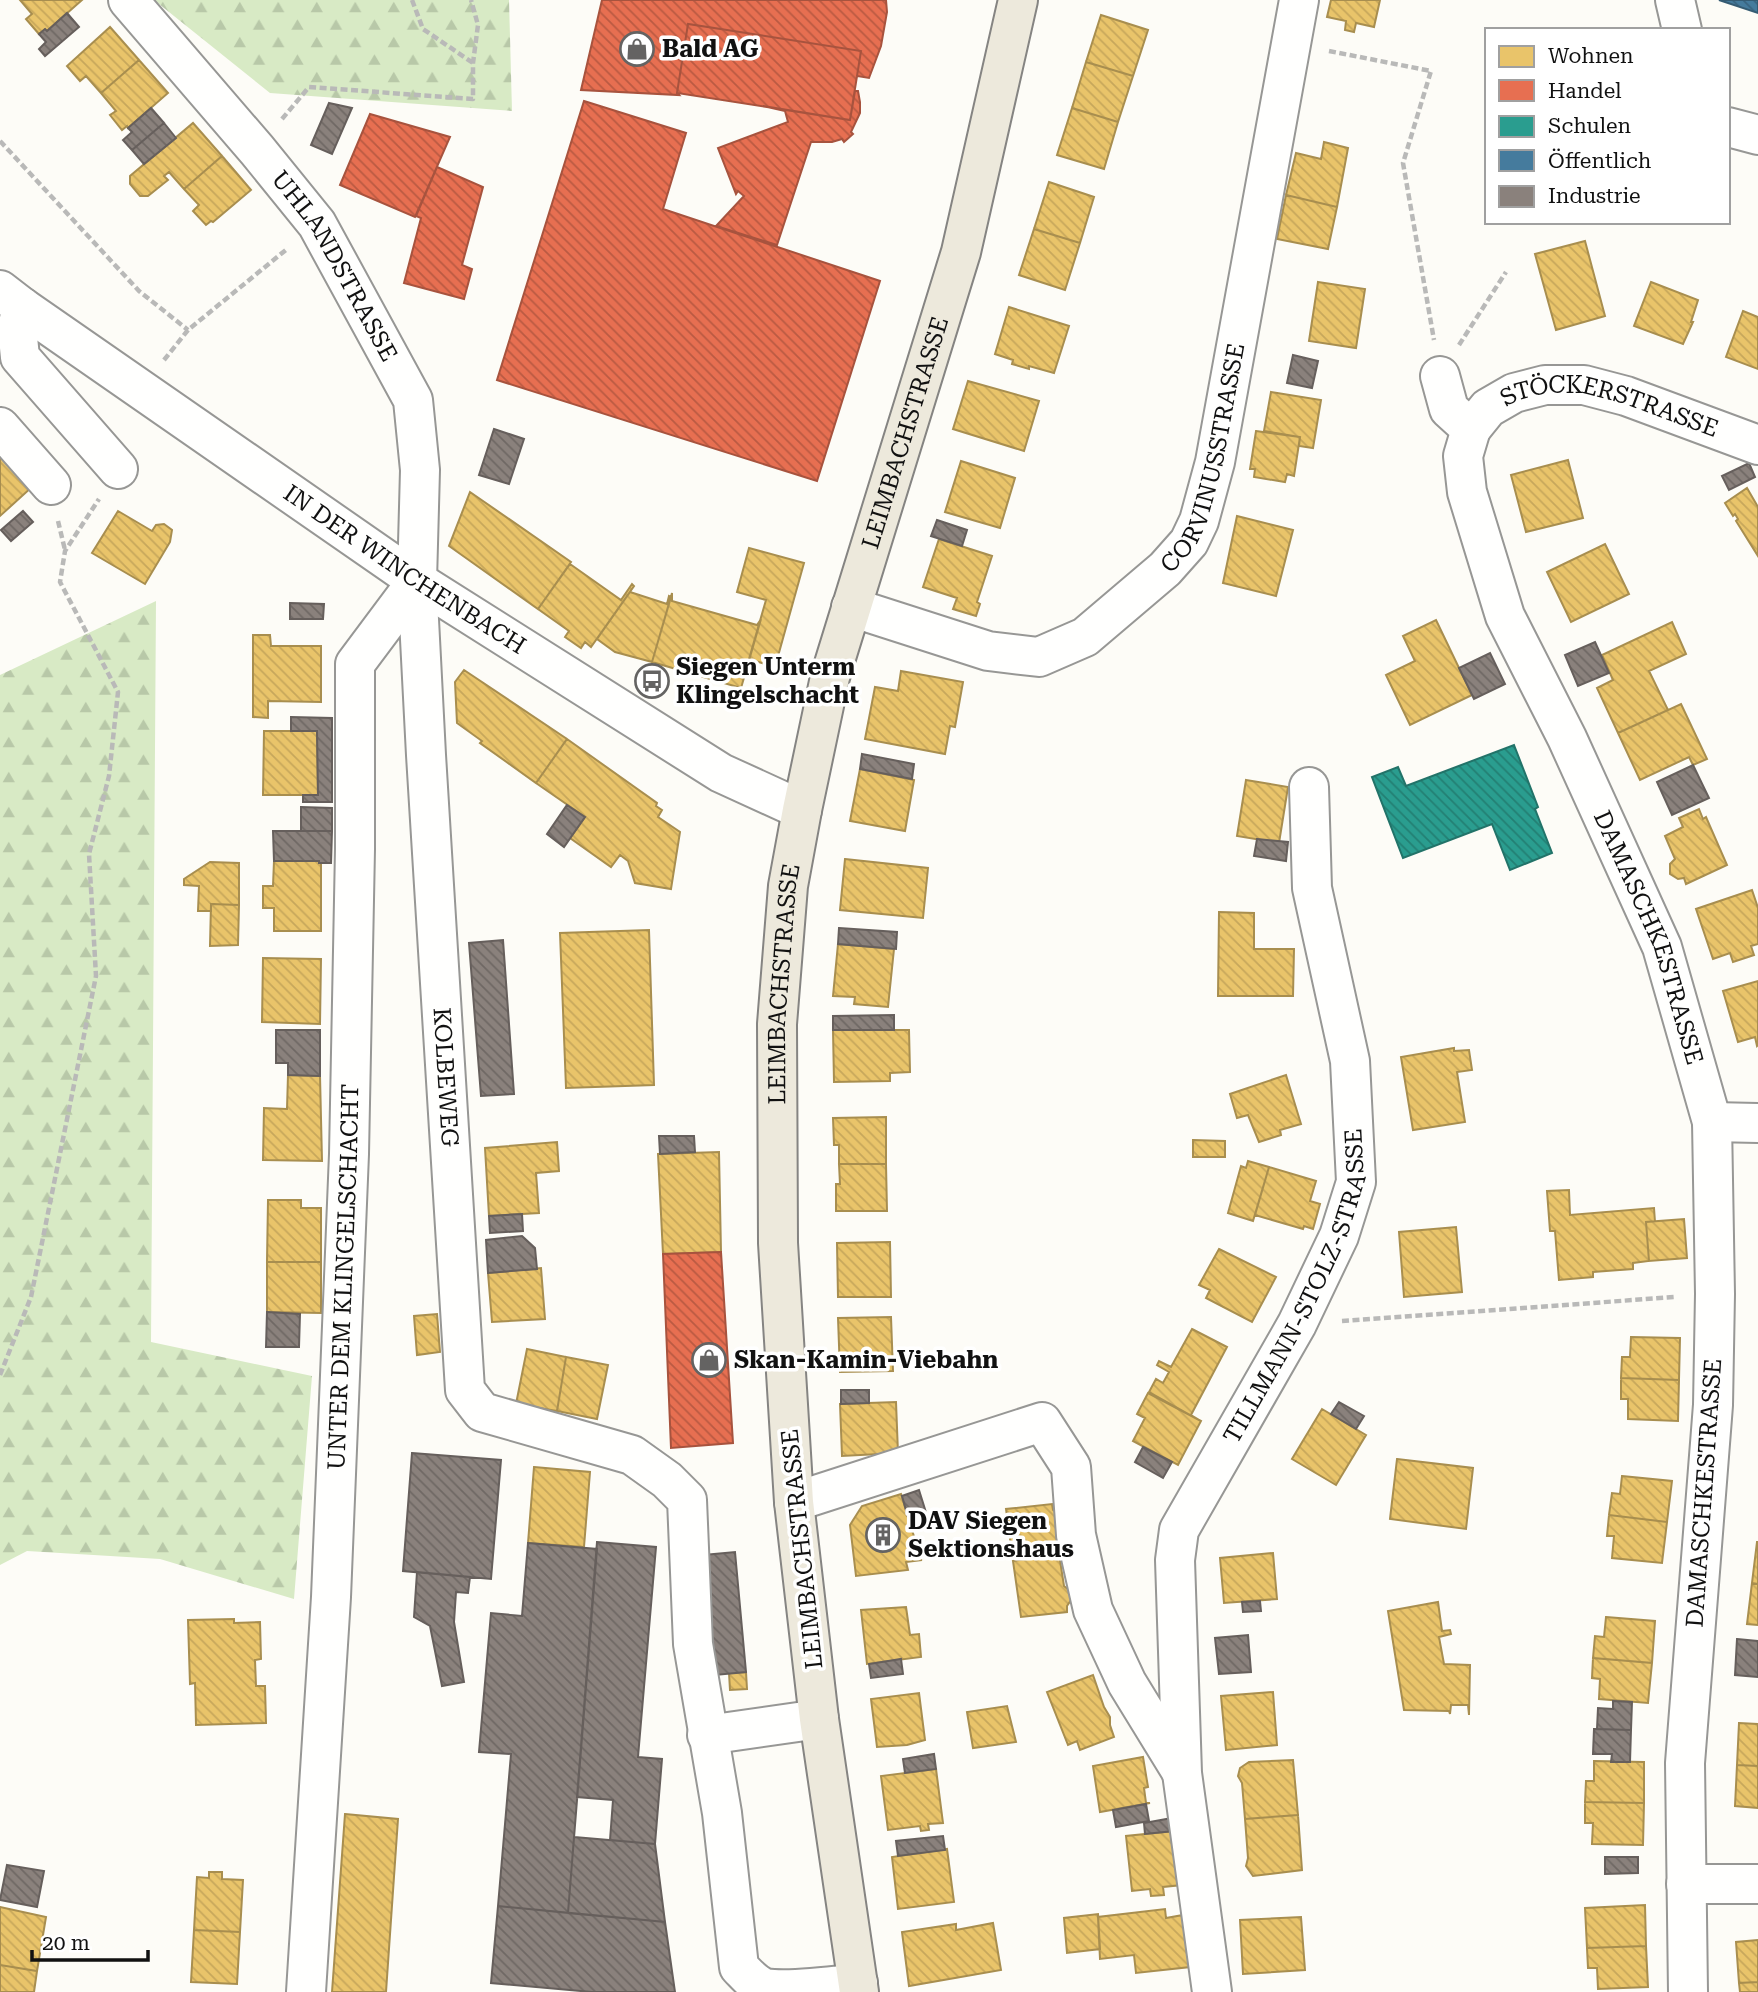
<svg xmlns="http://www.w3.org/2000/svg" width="1758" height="1992" viewBox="0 0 1758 1992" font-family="'Roboto Serif',serif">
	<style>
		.forest { fill: url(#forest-firs) }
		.homes { fill: url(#homes-back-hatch); stroke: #a88e4f; stroke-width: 2 }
		.shops { fill: url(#shops-back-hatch); stroke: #a7533e; stroke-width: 2 }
		.schools { fill: url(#schools-back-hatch); stroke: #227369; stroke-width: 2 }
		.public { fill: url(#public-back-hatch); stroke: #355b73; stroke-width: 2 }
		.industry { fill: url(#industry-back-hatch); stroke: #665f5c; stroke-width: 2 }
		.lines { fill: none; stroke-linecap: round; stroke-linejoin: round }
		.minor-casing { stroke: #979795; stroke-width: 42 }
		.major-casing { stroke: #858482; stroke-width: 42 }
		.path { stroke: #b9b9b8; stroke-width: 4.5; stroke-dasharray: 7 3.5; stroke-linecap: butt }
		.minor { stroke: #fffffe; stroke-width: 38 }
		.major { stroke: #ede9dc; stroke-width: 38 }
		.labels { text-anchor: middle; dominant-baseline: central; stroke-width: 7; stroke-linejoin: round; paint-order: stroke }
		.poi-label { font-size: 24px; font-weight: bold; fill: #111; stroke: #fff; text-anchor: start }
		.street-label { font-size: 24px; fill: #111; stroke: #fff }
	</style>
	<defs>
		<pattern id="forest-firs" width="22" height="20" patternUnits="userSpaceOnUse" patternTransform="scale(1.75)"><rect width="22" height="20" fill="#d8eac5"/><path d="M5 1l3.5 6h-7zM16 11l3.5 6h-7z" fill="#b8c8a8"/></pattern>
		<pattern id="homes-back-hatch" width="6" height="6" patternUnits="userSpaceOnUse" patternTransform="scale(1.75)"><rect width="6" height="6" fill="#e9c46a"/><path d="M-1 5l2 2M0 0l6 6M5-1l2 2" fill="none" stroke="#c7a75b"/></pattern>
		<pattern id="shops-back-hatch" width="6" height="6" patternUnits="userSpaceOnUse" patternTransform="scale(1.75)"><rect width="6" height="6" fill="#e76f51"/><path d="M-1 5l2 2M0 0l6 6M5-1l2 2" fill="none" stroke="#ba5a42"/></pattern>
		<pattern id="schools-back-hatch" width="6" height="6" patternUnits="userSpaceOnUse" patternTransform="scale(1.75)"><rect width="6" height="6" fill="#2a9d8f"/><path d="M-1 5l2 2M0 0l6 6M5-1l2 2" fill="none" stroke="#237f73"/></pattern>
		<pattern id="public-back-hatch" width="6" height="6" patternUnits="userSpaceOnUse" patternTransform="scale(1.75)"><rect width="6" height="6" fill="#457b9d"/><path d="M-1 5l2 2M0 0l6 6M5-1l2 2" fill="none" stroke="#38637f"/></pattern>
		<pattern id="industry-back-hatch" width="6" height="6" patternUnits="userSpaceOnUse" patternTransform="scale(1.75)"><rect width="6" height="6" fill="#8a817c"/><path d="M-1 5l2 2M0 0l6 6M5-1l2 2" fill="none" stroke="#6f6864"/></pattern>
	</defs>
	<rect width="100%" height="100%" fill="#fdfcf7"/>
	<path class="forest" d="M154 0H509L512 111 270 93Z
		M156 601 151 1342 312 1376 294 1599 160 1559 27 1551 0 1565V675Z"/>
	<path class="homes" d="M20 0H82L47 31 45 29 39 34 26 19 32 14Z
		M1331 0H1380L1374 27 1356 23 1354 32 1345 30 1346 21 1327 17Z
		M1101 15 1148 30 1133 76 1086 62Z
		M110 27 139 60 101 93 86 76 80 81 67 66Z
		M139 60 168 93 128 128 127 126 122 130 110 115 116 111 101 93Z
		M1086 62 1133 76 1118 122 1072 108Z
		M1072 108 1118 122 1104 169 1057 155Z
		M193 123 222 156 184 189 169 172 164 176 168 180 148 196H140L130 184V176Z
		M1324 142 1348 148 1337 207 1286 195 1296 153 1321 159Z
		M222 156 251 190 213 222 211 221 206 225 193 211 199 205 184 189Z
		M1049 182 1094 197 1080 243 1034 229Z
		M1286 195 1337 207 1328 249 1277 239Z
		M1034 229 1080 243 1065 290 1019 275Z
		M1585 241 1605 316 1556 330 1535 254Z
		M1318 282 1365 289 1356 348 1309 341Z
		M1651 282 1698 300 1691 322H1693L1683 344 1634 326Z
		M1009 307 1069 326 1054 373 1029 366V369L1012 364 1013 360 995 354Z
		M1743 311 1758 317V369L1726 357Z
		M968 381 1039 401 1024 451 953 429Z
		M1271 392 1321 400 1313 448 1299 446 1300 437 1264 431Z
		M1256 431 1300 437 1294 476 1287 474 1285 482 1254 477 1255 469H1250Z
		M5 455 33 486 0 516V459Z
		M1568 460 1583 518 1526 532 1511 475Z
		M961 461 1015 478 1000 528 945 512Z
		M1747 488 1758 507V556L1736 521 1738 519 1735 514 1733 516 1725 503Z
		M470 492 571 562 538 609 449 546Z
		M118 511 152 531 156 525 164 524 172 530 170 542 145 584 92 553Z
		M1237 516 1293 530 1276 596 1223 583Z
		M939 539 992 556 977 602 980 604 976 616 953 609 957 598 923 587Z
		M1605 544 1629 594 1571 622 1547 572Z
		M749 548 804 563 775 667 749 659 766 600 737 592Z
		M570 564 621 600 632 584 634 586 591 647 585 642 581 648 565 637 569 631 538 609Z
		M630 592 667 604 669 596 671 597 652 662 615 652 597 639Z
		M672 593V601L757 625 761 619 741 688 652 662Z
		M1436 620 1472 695 1410 725 1386 675 1415 661 1403 636Z
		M1672 622 1686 654 1649 671 1668 710 1618 733 1597 688 1613 680 1602 655Z
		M253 635H270L271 646H321V702L268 701V718L253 717Z
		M464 670 567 739 536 783 480 743 482 741 457 723 455 682Z
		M901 671 963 682 955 727 950 726 945 754 865 739 875 687 898 691Z
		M1681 704 1707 759 1693 765 1689 757 1640 780 1618 733Z
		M264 731H317L318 795H263Z
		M567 739 657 803 656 806 662 810 658 817 680 832 671 889 635 883 628 861 620 855 611 867 570 838 585 817 536 783Z
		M860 769 914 780 905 831 850 821Z
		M1246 780 1288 787 1279 843 1237 836Z
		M1699 809 1703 819 1706 817 1727 865 1686 884 1684 878 1678 879 1670 874V864L1675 859 1665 836 1683 827 1679 818Z
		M845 859 928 868 923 918 840 910Z
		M274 861H319V863H321V931H274V908H263V886H273Z
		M210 862 239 863V905L211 904V911H198L199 886 184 885V879Z
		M1752 890 1758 908V944L1751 946 1754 955 1733 962 1730 953 1713 959 1696 909Z
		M211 904 239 905 238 945 210 946Z
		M1219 912 1254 913V949H1294L1293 996H1218Z
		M649 930 654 1085 566 1088 560 933Z
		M838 944 894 949 888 1007 854 1004 855 997 833 996Z
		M263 958 321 959 320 1024 262 1022Z
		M1758 981V1045L1757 1046 1755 1037 1738 1042 1723 991Z
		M833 1030H909L910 1072 890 1073V1081L834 1082Z
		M1454 1048V1051L1469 1050 1472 1070 1457 1072 1465 1122 1413 1130 1401 1057Z
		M288 1075 320 1076 322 1161 263 1160 264 1108 287 1109Z
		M1286 1075 1301 1124 1280 1130 1281 1135 1259 1142 1248 1115 1237 1118 1230 1094Z
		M886 1117V1164H839V1145H834L833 1118Z
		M1193 1140 1225 1141V1157H1193Z
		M557 1142 559 1171 536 1173 539 1213 489 1216 485 1148Z
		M719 1152 721 1252 663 1254 658 1154Z
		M1248 1161 1269 1167 1253 1221 1228 1213 1241 1166 1246 1168Z
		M839 1164H886L887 1211H836V1184H840Z
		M1269 1167 1316 1181 1310 1201 1320 1204 1313 1229 1304 1226 1303 1229 1255 1215Z
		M1569 1190 1570 1215 1654 1208 1655 1222H1646L1649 1261 1633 1263V1269L1593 1272V1277L1559 1280 1555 1231H1550L1547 1191Z
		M268 1200H301V1208H321V1262H267Z
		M1684 1219 1687 1258 1649 1261 1646 1222Z
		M1456 1227 1462 1292 1404 1297 1399 1232Z
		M890 1242 891 1297H838L837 1243Z
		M1219 1249 1276 1277 1252 1322 1206 1298 1210 1290 1199 1285Z
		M267 1262H321V1313L267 1312Z
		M541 1268 545 1319 492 1322 488 1273Z
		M437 1314 440 1352 417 1355 414 1316Z
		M891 1317 893 1371 840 1372 838 1318Z
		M1192 1329 1227 1347 1191 1415 1201 1421 1149 1392 1156 1379 1163 1383 1169 1372 1157 1365 1159 1361 1171 1367Z
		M1631 1337 1680 1338 1679 1380 1621 1378 1622 1357H1630Z
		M527 1349 566 1357 557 1411 516 1404Z
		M566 1357 608 1365 597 1419 557 1411Z
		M1621 1378 1679 1380 1678 1421 1628 1419V1399H1621Z
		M1148 1393 1201 1421 1178 1465 1133 1441 1145 1418 1137 1414Z
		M896 1402 898 1453 842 1456 840 1404Z
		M1322 1409 1366 1435 1336 1485 1292 1459Z
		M1397 1459 1473 1468 1466 1529 1390 1519Z
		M534 1467 590 1472 584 1547 528 1543Z
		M1622 1476 1672 1481 1667 1522 1609 1515 1612 1493 1620 1494Z
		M901 1494 916 1543 919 1545 914 1546 915 1559 922 1560 906 1562 908 1570 856 1576 850 1525 862 1506Z
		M1052 1504 1053 1510 1059 1514 1060 1523 1056 1529 1059 1554 1013 1561 1006 1509Z
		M1609 1515 1667 1522 1662 1563 1612 1558 1614 1536H1607Z
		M1757 1542H1758V1584L1752 1583Z
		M1273 1553 1277 1599 1224 1603 1220 1558Z
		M1059 1554 1064 1586 1070 1591 1071 1600 1067 1606V1612L1021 1617 1013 1561Z
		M1752 1583 1758 1584V1625L1747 1624Z
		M1438 1602 1442 1631 1450 1630 1451 1634 1439 1637 1444 1664 1470 1665 1469 1715 1468 1705H1451L1450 1714 1449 1711 1404 1710 1388 1611Z
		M906 1607 910 1635 919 1634 921 1657 867 1664 861 1610Z
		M1606 1617 1655 1621 1652 1663 1593 1658 1595 1636 1604 1637Z
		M234 1619V1623L260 1622 261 1659 255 1660 256 1686H265L266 1723 196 1725 195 1683 190 1684 188 1620Z
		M1593 1658 1652 1663 1648 1703 1599 1699 1600 1679 1592 1678Z
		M746 1672 747 1689 730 1690 729 1673Z
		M1093 1675 1104 1707 1110 1717V1725L1114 1737 1080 1750 1077 1741 1068 1745 1047 1692Z
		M1273 1692 1277 1745 1226 1750 1221 1696Z
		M919 1693 925 1740 907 1745 877 1747 871 1699Z
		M1007 1706 1016 1742 973 1748 967 1712Z
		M1739 1723 1758 1724V1766L1737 1765Z
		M1143 1757 1148 1787 1144 1788 1146 1803H1150L1100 1812 1093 1766Z
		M1293 1760 1298 1815 1245 1819 1242 1783 1238 1776 1240 1768 1249 1762Z
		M1594 1761 1644 1762V1803L1585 1802 1586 1781H1594Z
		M1737 1765 1758 1766V1808L1735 1806Z
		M936 1769 943 1823 928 1824 929 1830 921 1831 920 1826 888 1830 881 1776Z
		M1585 1802 1644 1803 1643 1845 1592 1844 1593 1823H1585Z
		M345 1814 398 1819 386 1992H332Z
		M1298 1815 1302 1870 1253 1876 1246 1866 1248 1858 1245 1819Z
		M1174 1831 1182 1885 1163 1887 1164 1895 1151 1896 1150 1889 1132 1891 1126 1836Z
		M947 1849 954 1902 898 1909 892 1857Z
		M209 1872H222V1879L243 1880 240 1932 194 1930 197 1877 209 1878Z
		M1645 1905 1646 1946 1587 1948 1585 1908Z
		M0 1907 46 1917 37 1971 0 1965Z
		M1165 1909 1166 1918 1183 1915 1190 1967 1136 1973 1134 1955 1100 1959 1098 1917Z
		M1098 1914 1100 1949 1067 1953 1064 1918Z
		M1301 1917 1305 1970 1243 1974 1240 1920Z
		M993 1923 1001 1970 909 1986 902 1932 956 1924V1930Z
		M194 1930 240 1932 237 1984 191 1982Z
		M1758 1940V1982L1739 1983 1736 1942Z
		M1646 1946 1648 1987 1598 1989 1597 1968H1588L1587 1948Z
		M0 1965 37 1971 34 1992H0Z
		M1758 1982V1992H1740L1739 1983Z"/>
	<path class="shops" d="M602 0H886L887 12 881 46 869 78 857 76 861 51 688 24 677 93 679 95 581 90Z
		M688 24 861 51 850 120 677 93Z
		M855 91H858L860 102V113L851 132 853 134 844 142 842 139 832 142H811L777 245 716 226 744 196 738 191 736 194 718 148 788 122 785 111 763 106 850 120Z
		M584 101 686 133 663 209 880 281 817 481 497 380Z
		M370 114 450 137 415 217 340 185Z
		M437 167 483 187 462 265 472 269 464 299 404 283 421 218 416 216Z
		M721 1252 733 1443 671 1448 663 1254Z"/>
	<path class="schools" d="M1514 745 1538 807 1535 809 1552 853 1510 870 1492 824 1403 858 1372 777 1398 767 1406 786Z"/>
	<path class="public" d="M1719 0H1758V13Z"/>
	<path class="industry" d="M67 13 79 27 45 56 39 49 46 42 39 34 45 29 47 31Z
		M329 103 352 108 332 154 311 145Z
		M151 108 164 123 132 150 123 140 132 132 128 128Z
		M164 123 176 138 144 164 132 150Z
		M1293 355 1318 361 1312 388 1287 383Z
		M494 429 524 439 509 484 479 475Z
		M1749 463 1755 477 1729 490 1722 476Z
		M23 511 33 522 11 541 1 530Z
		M937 520 967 530 962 546 931 536Z
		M290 603 324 604 323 619H290Z
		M1595 642 1609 673 1578 686 1565 655Z
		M1490 653 1505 684 1474 699 1459 668Z
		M291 717 332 718V802H303V795H318L317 731H291Z
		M862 754 914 764 912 779 860 769Z
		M1693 765 1709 798 1672 815 1657 782Z
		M567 805 585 817 564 847 547 834Z
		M301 807 332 808V831H301Z
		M273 831H332L331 863H319V861H274Z
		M1257 839 1288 842 1286 861 1254 856Z
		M839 928 897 932 896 949 838 944Z
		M503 940 514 1094 481 1096 469 943Z
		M894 1015V1030H833V1016Z
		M276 1030H320V1076L288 1075V1063H276Z
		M659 1136H694L695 1152 660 1154Z
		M522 1214 523 1231 490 1233 489 1216Z
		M522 1236 535 1248 537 1269 488 1273 486 1240Z
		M267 1312 300 1314 299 1347H266Z
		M841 1390H869V1403L841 1404Z
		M1339 1402 1364 1416 1356 1429 1331 1414Z
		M1143 1447 1172 1462 1163 1478 1135 1462Z
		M412 1453 501 1460 491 1579 403 1571Z
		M919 1490 929 1522 911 1528 902 1496Z
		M597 1542 656 1547 638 1757 662 1759 655 1844 610 1840 613 1800 577 1797Z
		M528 1543 597 1549 568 1913 498 1906 511 1754 479 1752 491 1613 522 1616Z
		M735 1552 746 1672 715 1675 704 1555Z
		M417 1572 470 1577 468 1593 456 1592 454 1622 464 1682 442 1686 430 1626 414 1617Z
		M1260 1601 1261 1611 1243 1612 1242 1602Z
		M1248 1635 1251 1672 1219 1674 1215 1638Z
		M1737 1639 1758 1641V1677L1735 1675Z
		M901 1659 903 1674 871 1678 869 1664Z
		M1613 1701 1632 1702 1631 1730 1597 1729 1598 1708 1613 1709Z
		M1594 1729 1631 1730 1630 1762H1611L1612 1754H1593Z
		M934 1754 936 1769 905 1773 903 1759Z
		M1146 1804 1149 1821 1116 1827 1113 1810Z
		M1172 1818 1174 1831 1145 1834 1144 1823Z
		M943 1836 945 1850 898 1856 896 1841Z
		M574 1837 655 1844 665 1922 568 1913Z
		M1605 1857H1638V1873L1605 1874Z
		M7 1865 44 1871 37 1907 0 1900Z
		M498 1906 665 1922 675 1992H592L491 1983Z"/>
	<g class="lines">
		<g class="minor-casing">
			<g id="minor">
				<path id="s1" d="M128 0 257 150 317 224 413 400 420 470 417 581 426 755 465 1390 482 1412 632 1455 667 1480 687 1500 693 1644 722 1813 739 1967C747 1975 754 1984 765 1988 789 1992 832 1986 858 1983"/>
				<path d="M1675 0 1682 30"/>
				<path d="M1728 127 1758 135"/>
				<path id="s2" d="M0 290 22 307 417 581 721 773 802 810"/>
				<path d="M22 307 17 328 20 357 118 469"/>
				<path id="s3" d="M1440 376 1449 409 1471 429 1463 456 1467 492 1505 616 1567 738 1662 947 1712 1122 1715 1294 1713 1405 1685 1763 1688 1992"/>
				<path d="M0 427 51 485"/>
				<path id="s4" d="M1471 429 1488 408 1514 393 1545 385H1584L1626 396 1758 445"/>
				<path id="s5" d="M851 607 988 651 1039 657 1085 637 1165 569 1189 542 1199 521 1215 462 1299 0"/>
				<path d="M1712 1122 1758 1123"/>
				<path d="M794 1502 1042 1422 1071 1467 1076 1535 1093 1610 1127 1683 1181 1771"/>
				<path d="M707 1735 819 1719"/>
				<path d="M1686 1884H1758"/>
				<path id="s6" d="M306 1992 331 1597 349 1154 355 849V664L417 581"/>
				<path id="s7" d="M1212 1992 1182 1773 1175 1560 1179 1530 1297 1324 1339 1236 1356 1182 1350 1061 1312 888 1309 787"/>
			</g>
		</g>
		<g class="major-casing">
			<g id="major">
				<path id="s8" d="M859 1992 819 1719 794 1502 778 1243 777 1024 788 886 802 810 830 677 961 252 1018 0"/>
			</g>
		</g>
		<path class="path" d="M412 0 423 29 473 63
			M1329 51 1431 71 1403 163 1434 340
			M282 119 309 87 473 99V63L478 25 471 0
			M0 141 139 291 188 330
			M1459 345 1506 272
			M164 360 188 330 287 249
			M58 521 65 550
			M1342 1321 1675 1297
			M0 1375 31 1297 96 976 89 854 109 776 118 692 60 582 65 551 99 499"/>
		<use href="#minor" class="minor"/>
		<use href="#major" class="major"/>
	</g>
	<defs>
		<g id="shop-ring" transform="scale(1.75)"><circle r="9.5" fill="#fff" stroke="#646362" stroke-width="1.5"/><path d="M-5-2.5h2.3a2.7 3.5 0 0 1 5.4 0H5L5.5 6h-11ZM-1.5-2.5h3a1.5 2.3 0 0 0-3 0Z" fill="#646362"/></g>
		<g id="bus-ring" transform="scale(1.75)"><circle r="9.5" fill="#fff" stroke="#646362" stroke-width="1.5"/><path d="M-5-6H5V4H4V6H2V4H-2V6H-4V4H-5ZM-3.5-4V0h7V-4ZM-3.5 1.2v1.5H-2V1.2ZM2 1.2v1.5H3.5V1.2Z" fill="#646362"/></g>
		<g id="building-ring" transform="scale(1.75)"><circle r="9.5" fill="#fff" stroke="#646362" stroke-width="1.5"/><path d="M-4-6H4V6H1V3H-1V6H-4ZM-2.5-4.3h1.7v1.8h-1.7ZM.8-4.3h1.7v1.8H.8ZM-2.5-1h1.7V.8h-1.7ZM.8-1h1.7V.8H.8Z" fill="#646362"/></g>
	</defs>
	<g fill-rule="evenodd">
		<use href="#shop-ring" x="637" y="49"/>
		<use href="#bus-ring" x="652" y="681"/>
		<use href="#shop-ring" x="709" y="1360"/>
		<use href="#building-ring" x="883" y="1535"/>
	</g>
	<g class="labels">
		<g class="poi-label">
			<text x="662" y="49">Bald AG</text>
			<text x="676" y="667">Siegen Unterm<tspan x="676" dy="28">Klingelschacht</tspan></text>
			<text x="734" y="1360">Skan-Kamin-Viebahn</text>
			<text x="908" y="1521">DAV Siegen<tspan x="908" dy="28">Sektionshaus</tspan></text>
		</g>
		<g class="street-label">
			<text stroke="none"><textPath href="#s1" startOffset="338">UHLANDSTRASSE</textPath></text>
			<text stroke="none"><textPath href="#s4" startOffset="156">STÖCKERSTRASSE</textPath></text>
			<text stroke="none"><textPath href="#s8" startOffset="1580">LEIMBACHSTRASSE</textPath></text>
			<text stroke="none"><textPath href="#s5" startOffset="471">CORVINUSSTRASSE</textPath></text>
			<text stroke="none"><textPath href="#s2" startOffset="492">IN DER WINCHENBACH</textPath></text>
			<text stroke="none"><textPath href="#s3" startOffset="611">DAMASCHKESTRASSE</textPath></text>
			<text stroke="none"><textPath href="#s8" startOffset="1013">LEIMBACHSTRASSE</textPath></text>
			<text stroke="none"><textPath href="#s1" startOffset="1172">KOLBEWEG</textPath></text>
			<text stroke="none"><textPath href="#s6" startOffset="716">UNTER DEM KLINGELSCHACHT</textPath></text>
			<text stroke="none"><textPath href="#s7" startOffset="738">TILLMANN-STOLZ-STRASSE</textPath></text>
			<text transform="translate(1704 1493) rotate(-86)">DAMASCHKESTRASSE</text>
			<text transform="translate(802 1549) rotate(-96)">LEIMBACHSTRASSE</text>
		</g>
	</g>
	<rect x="1485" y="28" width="245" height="196" fill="#ffffff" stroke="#a0a0a0" stroke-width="2"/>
	<rect x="1499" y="46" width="35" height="21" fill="#e9c46a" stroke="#a0a0a0" stroke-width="2"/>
	<text x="1548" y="63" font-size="21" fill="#111111">Wohnen</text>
	<rect x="1499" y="80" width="35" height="21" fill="#e76f51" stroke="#a0a0a0" stroke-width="2"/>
	<text x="1548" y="98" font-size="21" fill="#111111">Handel</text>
	<rect x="1499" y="116" width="35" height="21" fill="#2a9d8f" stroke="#a0a0a0" stroke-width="2"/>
	<text x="1548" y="133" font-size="21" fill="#111111">Schulen</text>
	<rect x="1499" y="150" width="35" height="21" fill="#457b9d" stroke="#a0a0a0" stroke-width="2"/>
	<text x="1548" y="168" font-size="21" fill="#111111">Öffentlich</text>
	<rect x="1499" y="186" width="35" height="21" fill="#8a817c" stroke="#a0a0a0" stroke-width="2"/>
	<text x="1548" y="203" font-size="21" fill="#111111">Industrie</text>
	<path d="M32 1950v10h116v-10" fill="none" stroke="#111111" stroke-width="3.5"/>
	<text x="42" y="1950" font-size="21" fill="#111111" stroke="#ffffff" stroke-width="5" paint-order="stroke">20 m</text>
</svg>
